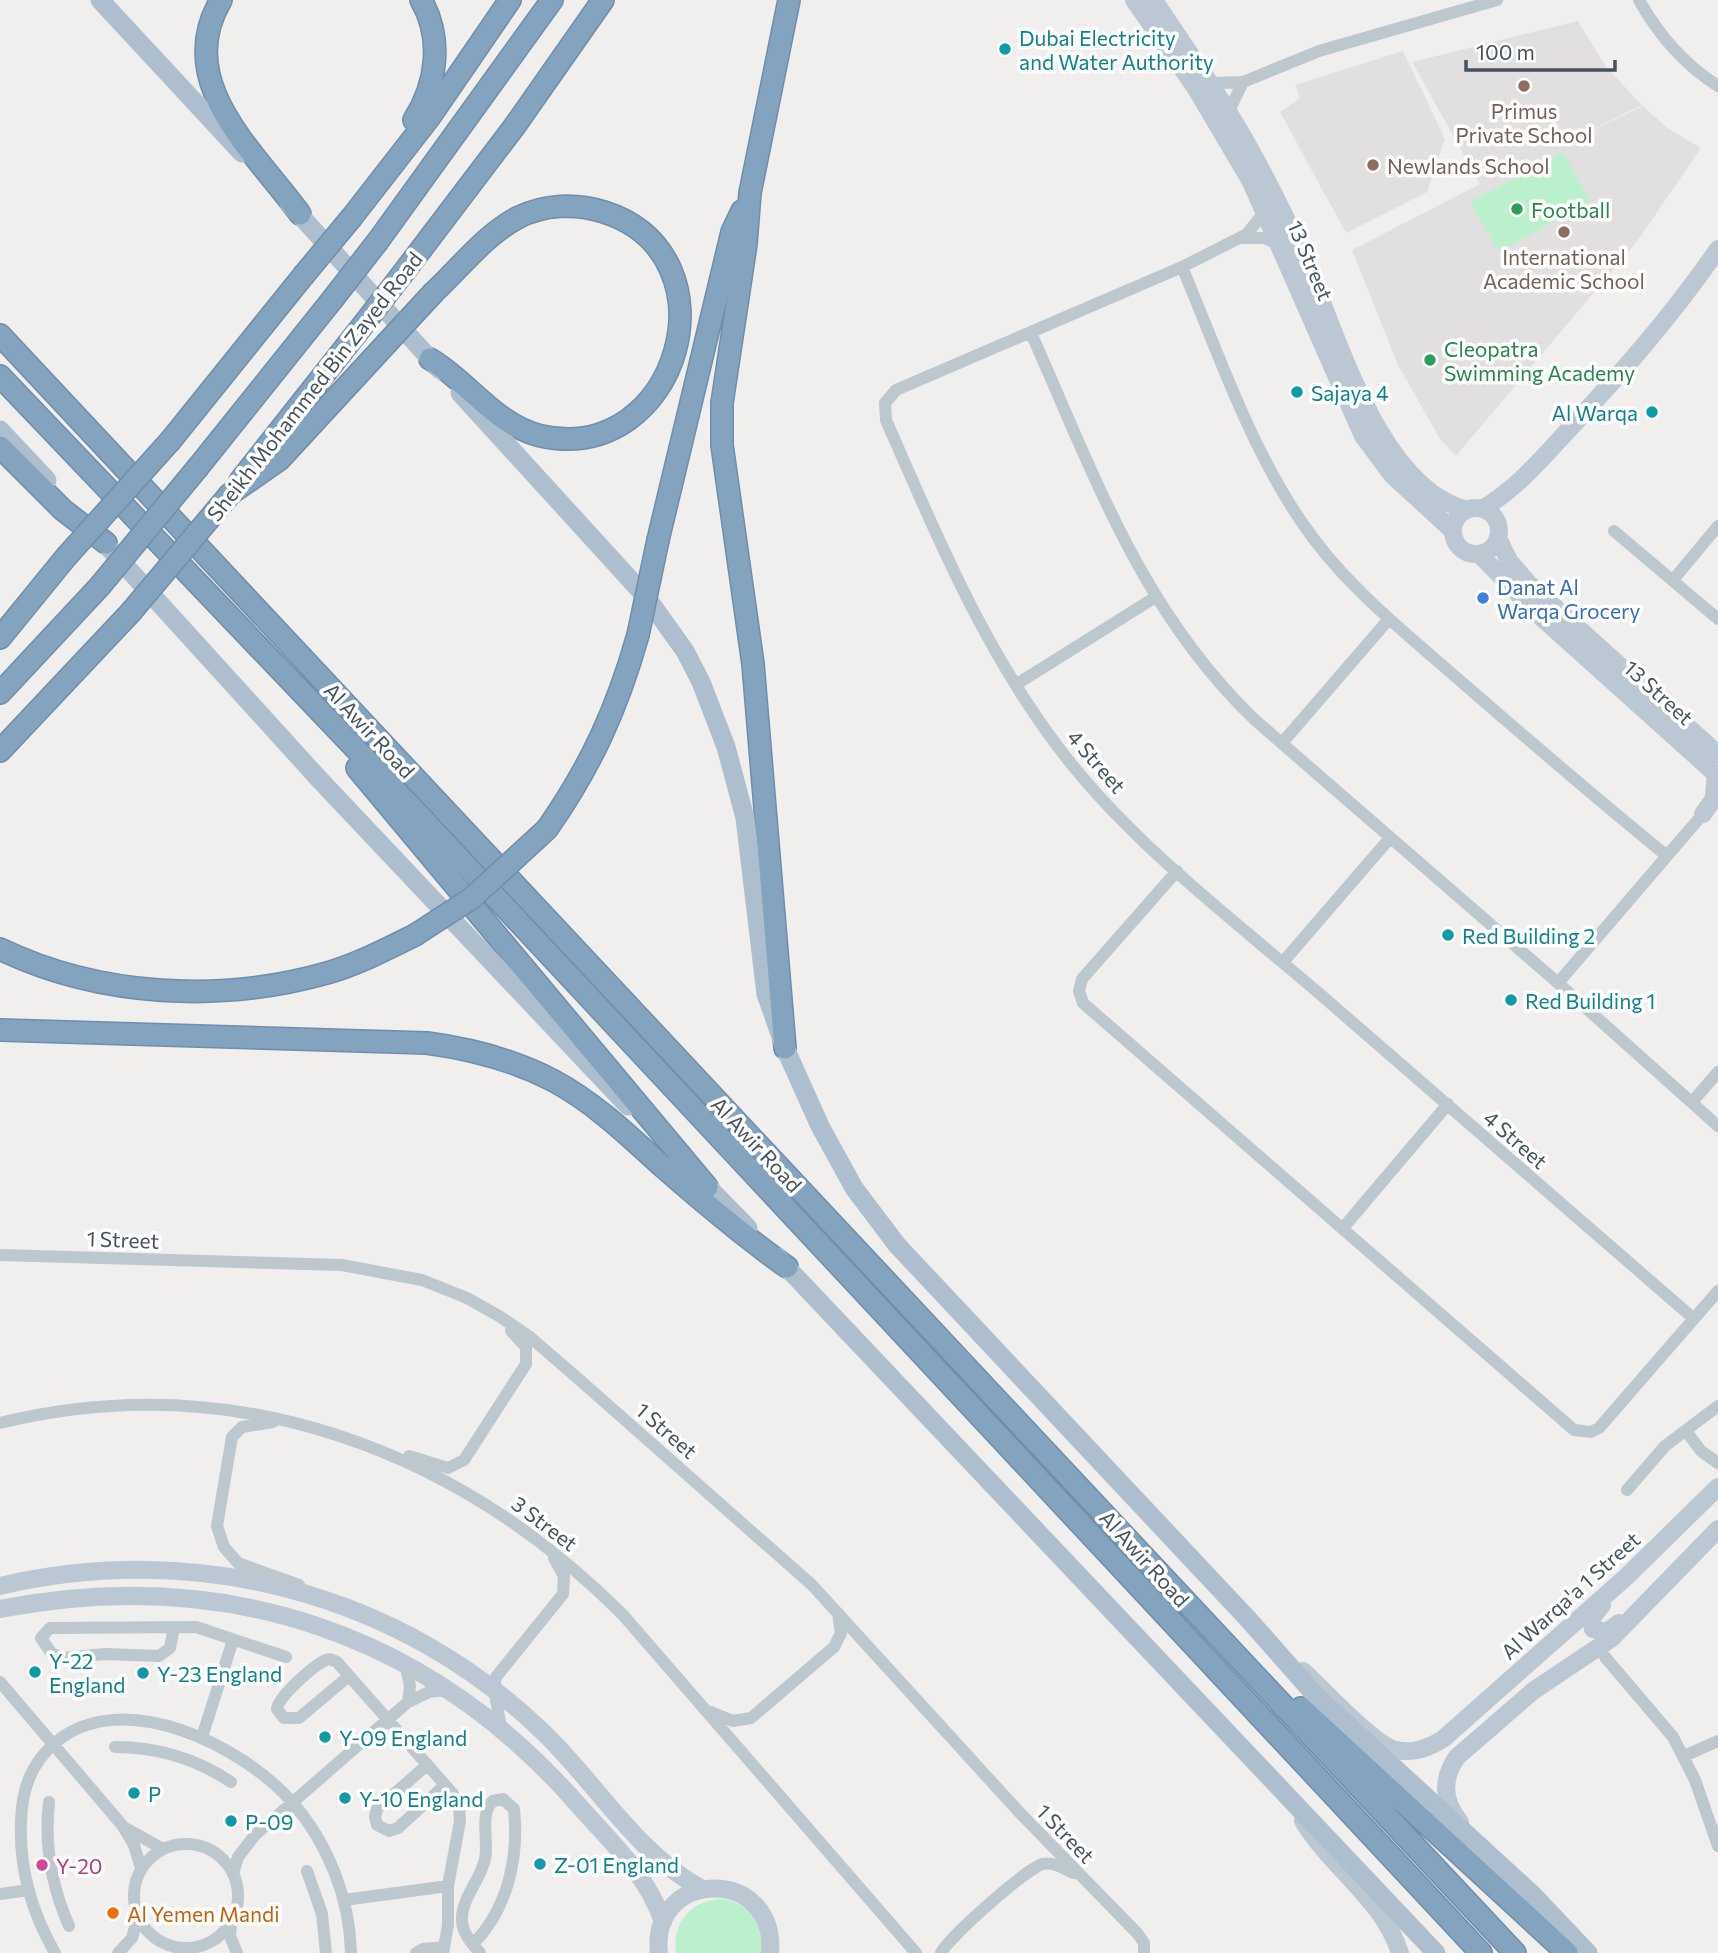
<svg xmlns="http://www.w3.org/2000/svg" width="1718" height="1953" viewBox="0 0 1718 1953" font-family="Commissioner,sans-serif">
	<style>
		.education { fill: #e2dfe0 }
		.green { fill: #bbf0cd }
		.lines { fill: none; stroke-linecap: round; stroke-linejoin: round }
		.highway-casing { stroke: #708eab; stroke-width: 24 }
		.street { stroke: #bcc7ce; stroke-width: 12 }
		.secondary { stroke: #bbc8d3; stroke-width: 18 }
		.primary { stroke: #adbfce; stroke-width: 19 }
		.highway { stroke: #84a3bf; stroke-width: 21 }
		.highway-bridge-casing { stroke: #708eab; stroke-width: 24; stroke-linecap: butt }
		.highway-bridge { stroke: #84a3bf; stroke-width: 21 }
		.culture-dot { fill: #0f9aa8; stroke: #fff; stroke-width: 2.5 }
		.education-dot { fill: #8d6e63; stroke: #fff; stroke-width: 2.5 }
		.leisure-dot { fill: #2e9e5b; stroke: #fff; stroke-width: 2.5 }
		.shop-dot { fill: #3f7fe0; stroke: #fff; stroke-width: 2.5 }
		.hotel-dot { fill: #d1479c; stroke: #fff; stroke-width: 2.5 }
		.food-dot { fill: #e8710a; stroke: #fff; stroke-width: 2.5 }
		.labels { text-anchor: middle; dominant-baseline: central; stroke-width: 7; stroke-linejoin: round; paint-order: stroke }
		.culture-label { font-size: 21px; fill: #0d838f; stroke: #fff; text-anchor: start }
		.education-label { font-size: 21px; fill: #785e54; stroke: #fff }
		.leisure-label { font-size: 21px; fill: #27864d; stroke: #fff; text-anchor: start }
		.street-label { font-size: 21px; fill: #46535d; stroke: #fff }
		.shop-label { font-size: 21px; fill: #366cbe; stroke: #fff; text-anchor: start }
		.hotel-label { font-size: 21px; fill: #b23c85; stroke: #fff; text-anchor: start }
		.food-label { font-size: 21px; fill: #c56008; stroke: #fff; text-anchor: start }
	</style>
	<rect width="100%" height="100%" fill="#f1eeee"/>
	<path class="education" d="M1578 21 1606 67 1642 105 1552 150 1643 106 1666 127 1701 148 1638 240 1456 456 1440 439 1398 365 1352 250 1480 184 1412 62Z
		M1403 51 1445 139 1427 192 1346 233 1280 112 1300 98 1295 85Z"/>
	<path class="green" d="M1563 152 1590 201 1499 252 1470 202Z
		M722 1899C755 1905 761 1923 762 1953H676C672 1922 691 1900 722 1899Z"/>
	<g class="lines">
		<g class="highway-casing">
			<path id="highway" d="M221 0C172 82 255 152 300 214
				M414 120C437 84 443 38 421 0
				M352 217 429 118 510 0
				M378 241 552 0
				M407 268 514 127 603 0
				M0 335 1515 1953
				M430 359C469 382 495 425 541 436 679 466 739 255 604 212 576 203 544 204 517 218 485 235 460 268 434 292
				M0 376 418 814 1481 1953
				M171 440 303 276
				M0 447 63 510 106 543
				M199 466 332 300
				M240 481 363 325
				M230 494 279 460 386 344
				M658 540 732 232 742 211
				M0 638 66 557
				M0 693 100 586
				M0 751 131 612
				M357 768 707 1187
				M547 829C591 766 617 709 638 635
				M0 949C100 997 221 1003 327 973 358 964 387 949 415 935
				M0 1030 427 1043C472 1049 514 1060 554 1081 595 1103 629 1136 663 1167 703 1202 743 1236 787 1267
				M785 1048 753 664 722 445V403L746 244 750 193 789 0
				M1301 1708 1567 1953"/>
		</g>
		<path class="street" d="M1639 0C1658 34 1685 65 1718 86
			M1212 83 1243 82 1319 51 1497 0
			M1229 111 1243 82
			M1265 211 1247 234 1182 267 896 390 885 403 886 420C937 537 986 655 1065 756 1137 848 1234 920 1321 995 1446 1102 1569 1211 1693 1318
			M1241 238H1264L1278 244
			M1182 267C1218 352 1249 445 1301 521 1342 583 1402 630 1457 678 1527 739 1596 798 1667 856
			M1031 333C1094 474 1141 611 1255 720L1558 983 1718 1126
			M1614 531 1718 619
			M1673 580 1718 526
			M1017 684 1154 598
			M1282 743 1389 619
			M1177 871 1082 979 1079 991 1083 1003 1574 1430 1591 1432 1599 1428 1718 1291
			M1283 962 1390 838
			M1558 983 1703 814 1711 797 1713 771
			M1692 1102 1718 1072
			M1343 1228 1448 1104
			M0 1255 342 1265 422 1280 467 1298 499 1316 530 1337 582 1382 812 1585 1020 1813 1138 1934 1144 1943V1953
			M273 1422 242 1427 232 1437 217 1526 224 1547 238 1563 299 1585
			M0 1423C234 1366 456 1448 623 1615L916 1953
			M1686 1431 1701 1451 1718 1463
			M409 1456 448 1468 464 1460 526 1364V1347L511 1331
			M1627 1490 1665 1446 1718 1406
			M174 1628 170 1648 159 1656 105 1654 63 1658 52 1654 41 1638 50 1628 196 1627 286 1657
			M1605 1657 1673 1737 1695 1780 1718 1846
			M405 1663 410 1686 408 1702
			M349 1676 299 1718H284L277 1709C278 1697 314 1665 326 1660 331 1658 332 1660 337 1662L453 1794 459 1806 460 1821 448 1886V1925L443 1953
			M0 1682 122 1825 134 1845 141 1868
			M711 1712 733 1721 751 1718 834 1647 841 1633 838 1613
			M501 1728 494 1689 496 1677 563 1594 564 1576 554 1558
			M202 1737 233 1640
			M115 1747C158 1747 195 1758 231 1782
			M1684 1756 1718 1741
			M427 1765 377 1809 375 1817 377 1825 389 1831 398 1828 445 1785
			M49 1802C44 1846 51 1885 69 1926
			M127 1829 163 1849
			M134 1896a52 52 0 1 1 104 0a52 52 0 1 1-104 0Z
			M307 1871 322 1914 326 1953
			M233 1874 238 1857 255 1835 408 1702 429 1692 447 1690
			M0 1894 29 1890
			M344 1900 448 1886
			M231 1923 230 1936 237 1953
			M473 1944C508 1909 519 1857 514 1809L503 1799 493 1801C479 1814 489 1841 485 1859 481 1879 461 1899 462 1920 462 1933 472 1943 480 1953
			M55 1953C32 1913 19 1868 21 1821 22 1789 31 1763 56 1742 123 1686 243 1746 292 1802 328 1843 350 1899 351 1953
			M118 1953 132 1938 138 1917
			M416 1953 423 1949 444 1947
			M941 1953C948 1938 1028 1867 1043 1864 1054 1862 1063 1868 1073 1873"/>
		<path class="secondary" d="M1134 0 1195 87 1251 182 1363 436 1392 475 1452 530
			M1154 0C1189 54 1226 103 1256 160 1275 195 1292 230 1307 265 1339 339 1380 488 1467 510
			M1453 531a23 23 0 1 1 46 0a23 23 0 1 1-46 0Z
			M1482 509C1518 488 1544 456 1572 426 1625 369 1674 313 1718 249
			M1498 538 1509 561 1529 584 1718 754
			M1479 554 1541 617 1718 776
			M1703 814 1718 793
			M0 1586C195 1540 400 1593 544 1733 597 1784 636 1853 702 1889
			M1602 1605 1591 1619 1593 1629 1607 1632 1619 1623
			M0 1609C226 1565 429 1633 580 1807 611 1842 648 1876 663 1922
			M1303 1671C1322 1688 1374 1745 1396 1750 1413 1754 1429 1748 1443 1739L1625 1578 1718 1487
			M1303 1821C1332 1869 1383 1899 1400 1953
			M1460 1822C1443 1802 1441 1780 1457 1757L1533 1691 1612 1638 1718 1529
			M659 1953C649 1869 777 1865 770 1953"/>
		<path class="primary" d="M100 0 242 153
			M289 203 440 370
			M460 393 647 598 685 651 701 682 726 747 745 818 766 994 785 1048 820 1126 854 1188 897 1245 1248 1619 1315 1695 1533 1895 1588 1953
			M0 430 47 480
			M110 549 319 779 628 1106
			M696 1175 748 1228
			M777 1257 1436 1953"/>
		<use href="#highway" class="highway"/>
		<g class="highway-bridge-casing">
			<path id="highway-bridge" d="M303 276 352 217
				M332 300 378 241
				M363 325 407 268
				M386 344 434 292
				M66 557 171 440
				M100 586 199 466
				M131 612 230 494
				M638 635 658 540
				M415 935 472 898 547 829"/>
		</g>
		<use href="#highway-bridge" class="highway-bridge"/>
	</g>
	<g class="culture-dot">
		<circle cx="1005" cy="49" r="7"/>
		<circle cx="1297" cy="392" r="7"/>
		<circle cx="1652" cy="412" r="7"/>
		<circle cx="1448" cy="935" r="7"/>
		<circle cx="1511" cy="1000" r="7"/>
		<circle cx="35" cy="1672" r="7"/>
		<circle cx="143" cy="1673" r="7"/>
		<circle cx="325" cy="1737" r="7"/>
		<circle cx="134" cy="1793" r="7"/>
		<circle cx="345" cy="1798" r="7"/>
		<circle cx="231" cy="1821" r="7"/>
		<circle cx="540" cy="1864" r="7"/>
	</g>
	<g class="education-dot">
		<circle cx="1524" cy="86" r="7"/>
		<circle cx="1373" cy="165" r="7"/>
		<circle cx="1564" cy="232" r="7"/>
	</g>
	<g class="leisure-dot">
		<circle cx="1517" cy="209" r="7"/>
		<circle cx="1430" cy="360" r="7"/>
	</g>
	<circle class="shop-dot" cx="1483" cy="598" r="7"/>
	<circle class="hotel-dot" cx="42" cy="1865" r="7"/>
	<circle class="food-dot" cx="113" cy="1913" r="7"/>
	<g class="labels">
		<g class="culture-label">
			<text x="1019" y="37">Dubai Electricity<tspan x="1019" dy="24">and Water Authority</tspan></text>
			<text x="1311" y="392">Sajaya 4</text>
			<text x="1638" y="412" text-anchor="end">Al Warqa</text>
			<text x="1462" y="935">Red Building 2</text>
			<text x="1525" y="1000">Red Building 1</text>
			<text x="49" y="1660">Y-22<tspan x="49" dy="24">England</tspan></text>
			<text x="157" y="1673">Y-23 England</text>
			<text x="339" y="1737">Y-09 England</text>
			<text x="148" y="1793">P</text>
			<text x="359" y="1798">Y-10 England</text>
			<text x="245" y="1821">P-09</text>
			<text x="554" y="1864">Z-01 England</text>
		</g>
		<g class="education-label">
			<text x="1524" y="110">Primus<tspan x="1524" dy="24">Private School</tspan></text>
			<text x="1387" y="165" text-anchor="start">Newlands School</text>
			<text x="1564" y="256">International<tspan x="1564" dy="24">Academic School</tspan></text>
		</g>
		<g class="leisure-label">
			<text x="1531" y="209">Football</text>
			<text x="1444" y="348">Cleopatra<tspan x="1444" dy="24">Swimming Academy</tspan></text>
		</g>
		<g class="street-label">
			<text transform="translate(1311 260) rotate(67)">13 Street</text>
			<text transform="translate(314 386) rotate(-52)">Sheikh Mohammed Bin Zayed Road</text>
			<text transform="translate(1659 692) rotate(42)">13 Street</text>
			<text transform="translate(370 730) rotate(47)">Al Awir Road</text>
			<text transform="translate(1097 761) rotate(49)">4 Street</text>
			<text transform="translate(1516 1139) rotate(41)">4 Street</text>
			<text transform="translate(757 1144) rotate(47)">Al Awir Road</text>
			<text transform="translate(123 1239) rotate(2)">1 Street</text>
			<text transform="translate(667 1430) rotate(41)">1 Street</text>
			<text transform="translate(545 1523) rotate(37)">3 Street</text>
			<text transform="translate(1145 1558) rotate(48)">Al Awir Road</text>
			<text transform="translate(1570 1595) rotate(-42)">Al Warqa'a 1 Street</text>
			<text transform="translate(1066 1833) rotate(46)">1 Street</text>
		</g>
		<g class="shop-label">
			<text x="1497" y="586">Danat Al<tspan x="1497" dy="24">Warqa Grocery</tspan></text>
		</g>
		<g class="hotel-label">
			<text x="56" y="1865">Y-20</text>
		</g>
		<g class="food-label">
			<text x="127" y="1913">Al Yemen Mandi</text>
		</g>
	</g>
	<path d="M1466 60v10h149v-10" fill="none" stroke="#46535d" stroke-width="3.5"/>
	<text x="1476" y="60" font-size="21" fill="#46535d" stroke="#ffffff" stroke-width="5" paint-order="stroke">100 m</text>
</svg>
